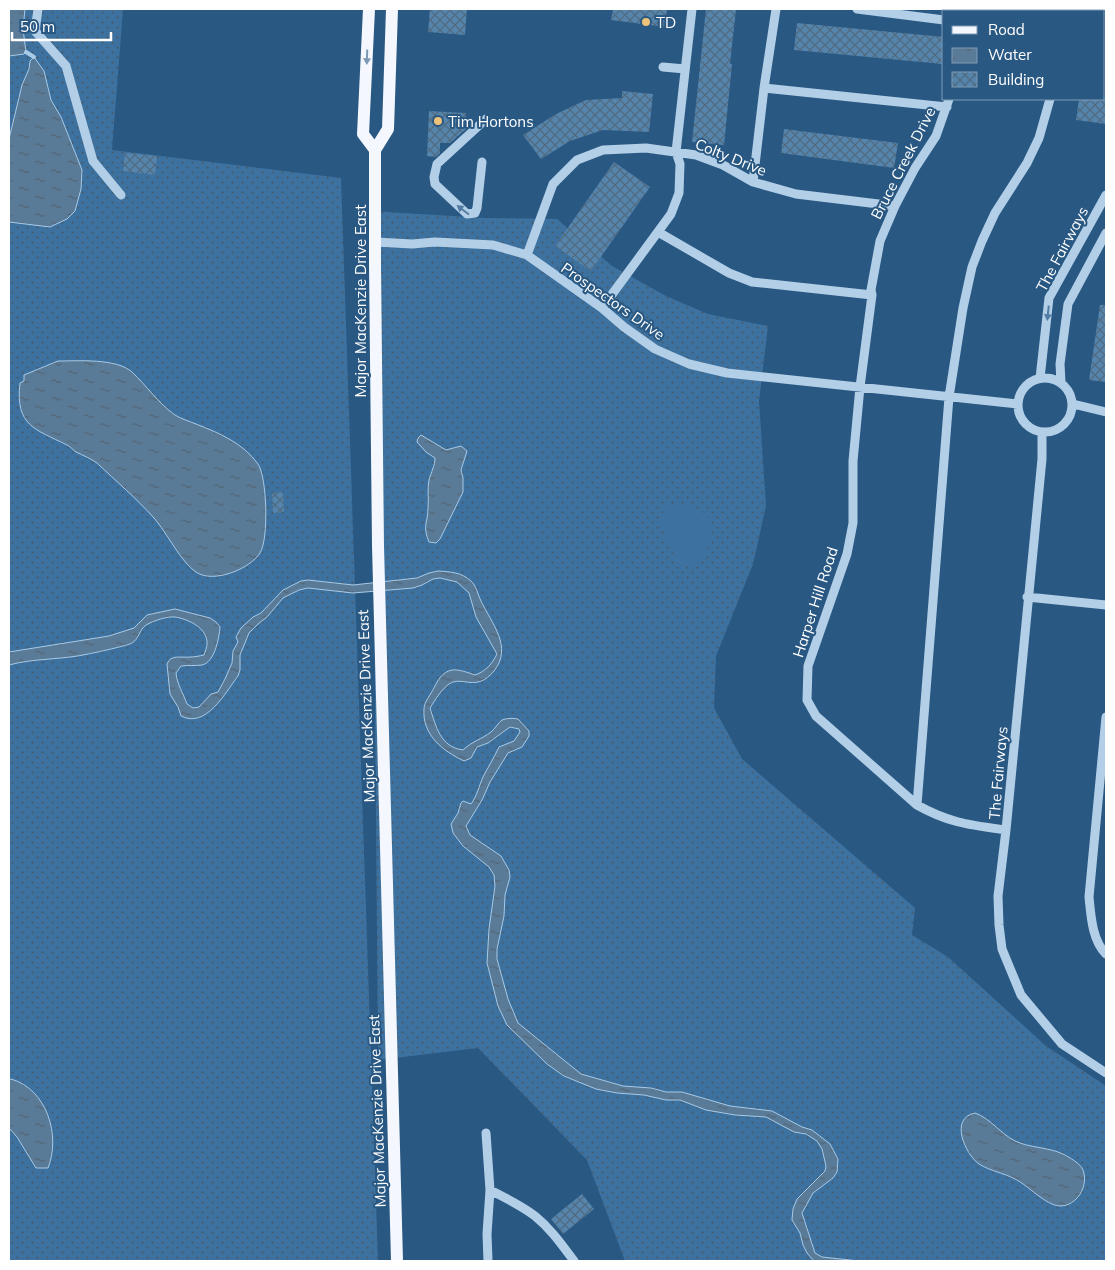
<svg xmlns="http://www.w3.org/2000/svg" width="1115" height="1270" viewBox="0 0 1115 1270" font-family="Mulish,sans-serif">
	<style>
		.grass { fill: url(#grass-dots) }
		.park { fill: #3d72a0 }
		.water { fill: url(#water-ripples); stroke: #a7cae7 }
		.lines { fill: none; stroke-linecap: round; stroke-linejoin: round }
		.stream { stroke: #a7cae7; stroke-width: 4 }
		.building { fill: url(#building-cross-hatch) }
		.minor { stroke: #b2cfe7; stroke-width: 9 }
		.major { stroke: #f4f8fe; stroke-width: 12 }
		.oneway { fill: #7a98b4 }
		.oneway2 { fill: #527ca1 }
		.poi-dot { fill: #eec279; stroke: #295883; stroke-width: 2 }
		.labels { text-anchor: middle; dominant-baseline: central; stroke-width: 4; stroke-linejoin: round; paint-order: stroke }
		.poi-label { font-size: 15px; fill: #fff; stroke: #295883; text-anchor: start }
		.street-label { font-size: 15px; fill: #fff; stroke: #295883 }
	</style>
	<defs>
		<pattern id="grass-dots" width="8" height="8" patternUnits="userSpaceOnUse" patternTransform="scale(1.25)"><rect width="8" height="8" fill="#3d72a0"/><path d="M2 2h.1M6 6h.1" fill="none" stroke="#465b6e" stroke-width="1.8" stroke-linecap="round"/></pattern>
		<pattern id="water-ripples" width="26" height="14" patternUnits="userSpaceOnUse" patternTransform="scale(1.25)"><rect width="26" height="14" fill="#5a7b98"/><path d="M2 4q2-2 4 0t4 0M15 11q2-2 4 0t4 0" fill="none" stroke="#536472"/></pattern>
		<pattern id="building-cross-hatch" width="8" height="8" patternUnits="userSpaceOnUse" patternTransform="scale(1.25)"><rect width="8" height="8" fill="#5584ad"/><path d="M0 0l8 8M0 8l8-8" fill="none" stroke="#516b81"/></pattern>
	</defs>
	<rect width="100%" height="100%" fill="#295883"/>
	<path class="grass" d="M9 9H123L112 150 341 178 378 1261H9Z
		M371 211 485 218 557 219 612 266 666 296 708 314 768 326 759 401 766 506 753 564 716 656 714 708 742 759 915 908 912 935 948 957 1046 1046 1106 1086V1261H625L587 1160 478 1048 378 1060Z"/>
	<path class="park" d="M677 503C704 508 721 519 707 548 703 555 699 564 691 566 686 568 681 566 677 562L661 524C660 513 666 505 677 503Z"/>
	<path class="water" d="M9 9H25L23 29 26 52 24 54 9 56Z
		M34 57 44 71 51 100 61 117 82 170 81 189 75 211 67 219 50 227 9 222V139L22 85 29 69 30 61Z
		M58 361C78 361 116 358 132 372 147 386 158 403 175 415 181 419 189 421 196 424 219 433 243 443 258 464 267 477 269 539 260 553 250 569 213 584 196 572 181 562 167 533 154 518 137 499 116 481 97 463 90 458 84 456 76 452 73 450 71 447 67 445 35 429 15 426 20 383L24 381V375Z
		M421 435 446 450 461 446 467 451 461 470 463 478V492L440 539 436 543 429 542C422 525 428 523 428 508 429 498 427 490 429 480 431 472 435 466 435 458L426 452 417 442 418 438Z
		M438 571C451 572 461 572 471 581 476 585 478 595 481 601 492 624 513 647 494 671 476 693 463 675 449 684 441 690 435 700 430 708 436 726 440 747 463 750 471 742 482 739 491 732 495 729 498 723 502 720 507 718 513 718 518 719L529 731V736L522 747 508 753 490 782 482 800 466 826 470 835 501 856 509 870 510 877 505 895 504 916 497 949V959L508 999 518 1023 581 1074 623 1086 651 1088 666 1092H682L730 1106 772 1111 802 1127 812 1130 830 1144 838 1159 837 1172 833 1178 813 1193 802 1213 815 1253 822 1257 859 1261H814L807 1253 803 1245 800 1233 792 1220 793 1209 797 1199 825 1171 826 1166 822 1149 817 1141 806 1134 794 1132 766 1117 735 1115 706 1110 680 1100H666L644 1095 617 1093 596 1089 564 1076 547 1064 507 1025 498 1006 487 963 489 929 495 886 494 875 489 867 463 846 453 833 451 824 458 813 461 803 463 801 471 804C477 796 479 786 483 777 488 767 494 758 499 747L514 741 520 732 519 729 510 727 488 743 477 747 471 758 464 761C443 751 422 735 424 709 424 702 431 694 434 688 438 680 442 672 452 670 459 669 469 673 475 675 486 671 492 664 497 654L476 617 469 593 457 582 440 578 433 579 422 585 413 588 353 593 308 588 299 590 283 598 267 617 258 624 249 633 240 655V670L238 676C225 693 206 729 181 716L178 707 170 694 167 664C171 654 180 658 190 657 195 657 199 656 204 655 205 652 207 647 207 644 208 628 188 619 175 617 167 616 153 621 146 625 139 630 139 639 132 643 130 645 94 653 88 654 62 660 34 658 9 665V652L109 636 134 628 147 615 175 609 210 618 216 622 220 627C219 638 215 662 202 665 195 666 188 665 181 666L176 673C177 684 183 693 187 704L193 708 199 707 211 694 218 692 225 679 232 663 233 651 238 642 236 637 241 628 253 617 261 613 283 590 301 581 308 580 353 585 417 578 429 573Z
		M11 1079C47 1089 61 1136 48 1168H36L17 1137 9 1128V1080Z
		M975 1113C990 1118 1001 1134 1015 1141 1030 1148 1048 1147 1063 1154 1069 1157 1081 1164 1083 1170 1089 1186 1077 1206 1060 1206 1045 1205 1029 1186 1015 1179 1004 1173 990 1171 979 1164 965 1154 949 1118 975 1113Z"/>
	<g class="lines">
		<path class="stream" d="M26 52 34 57"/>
	</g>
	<path class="building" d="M430 9H467L465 35 428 32Z
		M613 9H667L665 27 611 20Z
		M706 9H736L730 64H732L724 145 692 142Z
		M797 23 944 37 942 64 794 50Z
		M622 91 653 94 649 132 603 130 570 141 541 159 523 135 556 114 586 100 622 98Z
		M1079 99H1106V124L1076 120Z
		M429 111 466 113V129L450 143H440V153L436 157 427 156Z
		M784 129 898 143 894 168 781 153Z
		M125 153 157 156 155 175 123 171Z
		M614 162 650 187 591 271 555 246Z
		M1100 305H1106V382L1089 380Z
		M283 492 284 512 273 513 272 493Z
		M582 1194 594 1209 563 1234 551 1219Z"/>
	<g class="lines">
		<path class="minor" d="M38 9 35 31 66 66 93 161 121 195
			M857 9 944 20
			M1012 9 1040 11
			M967 11 968 9
			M663 67 685 69
			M764 88 947 107
			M949 99 936 136 915 168 895 206 880 241 871 290 872 295 860 387 853 461V523L847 554 808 666 807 700 816 716 917 805C949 823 970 825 1006 830
			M482 162 477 208 475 213 467 214 435 184 434 177 437 164 486 119
			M753 182 764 88 776 9
			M658 232 729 273 752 282 872 295
			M376 242 412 244 435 242 493 245 527 255 602 308 624 327 655 349 689 364 727 373 1018 404
			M527 255 553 184 577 160 603 150 646 148 696 155 723 165 753 182 796 194 895 206
			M602 308 671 214 679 193 680 164 676 152 692 9
			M1018 405a27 27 0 1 1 54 0a27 27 0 1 1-54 0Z
			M1040 378 1049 298 1106 195
			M1061 382 1060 364 1068 304 1106 233
			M1073 404 1106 412
			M1042 433V459L1006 830 998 896 999 925 1002 949 1021 995 1062 1044 1106 1073
			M1027 597 1106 605
			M1106 717 1089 897C1091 916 1092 940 1106 954
			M917 805 949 397 963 308 972 267 982 241 995 213 1027 163 1039 138 1050 99
			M486 1133 490 1190 487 1234 488 1261
			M490 1190C506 1198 522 1206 535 1216 551 1229 562 1245 574 1261"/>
		<path class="major" d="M369 9 363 134 375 150
			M392 9 388 129 375 150V265L378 546 397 1261"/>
	</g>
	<defs><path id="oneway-solid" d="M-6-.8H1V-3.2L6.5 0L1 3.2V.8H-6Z" transform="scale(1.25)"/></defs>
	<use class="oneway" href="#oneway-solid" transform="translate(367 57) rotate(92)"/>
	<g class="oneway2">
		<use href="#oneway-solid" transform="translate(463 210) rotate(-143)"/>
		<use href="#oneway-solid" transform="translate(1048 313) rotate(96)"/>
	</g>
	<g class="poi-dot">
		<circle cx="646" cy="22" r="5"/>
		<circle cx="438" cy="121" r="5"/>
	</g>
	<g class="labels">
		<g class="poi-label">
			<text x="656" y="22">TD</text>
			<text x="448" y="121">Tim Hortons</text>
		</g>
		<g class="street-label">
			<text transform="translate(731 157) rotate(22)">Colty Drive</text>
			<text transform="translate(903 163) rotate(-63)">Bruce Creek Drive</text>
			<text transform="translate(1062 249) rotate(-62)">The Fairways</text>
			<text transform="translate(360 301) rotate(-90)">Major MacKenzie Drive East</text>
			<text transform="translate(613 301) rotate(35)">Prospectors Drive</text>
			<text transform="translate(815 602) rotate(-72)">Harper Hill Road</text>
			<text transform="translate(366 706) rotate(-92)">Major MacKenzie Drive East</text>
			<text transform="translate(998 773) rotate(-85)">The Fairways</text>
			<text transform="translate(377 1111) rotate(-92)">Major MacKenzie Drive East</text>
		</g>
	</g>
	<rect width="1115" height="1270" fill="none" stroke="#ffffff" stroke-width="20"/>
	<rect x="942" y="10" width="162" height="90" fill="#295883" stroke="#7f9bb5"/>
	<rect x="952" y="26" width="25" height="8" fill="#f4f8fe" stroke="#7f9bb5"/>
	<text x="988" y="35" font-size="15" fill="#ffffff">Road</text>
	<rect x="952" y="48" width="25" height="15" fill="url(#water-ripples)" stroke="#7f9bb5"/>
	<text x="988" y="60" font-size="15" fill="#ffffff">Water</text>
	<rect x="952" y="72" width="25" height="15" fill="url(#building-cross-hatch)" stroke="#7f9bb5"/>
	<text x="988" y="85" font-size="15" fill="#ffffff">Building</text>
	<path d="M12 32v8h99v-8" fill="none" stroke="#ffffff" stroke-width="2.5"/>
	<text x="20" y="32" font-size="15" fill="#ffffff" stroke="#295883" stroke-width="4" paint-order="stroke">50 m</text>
</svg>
